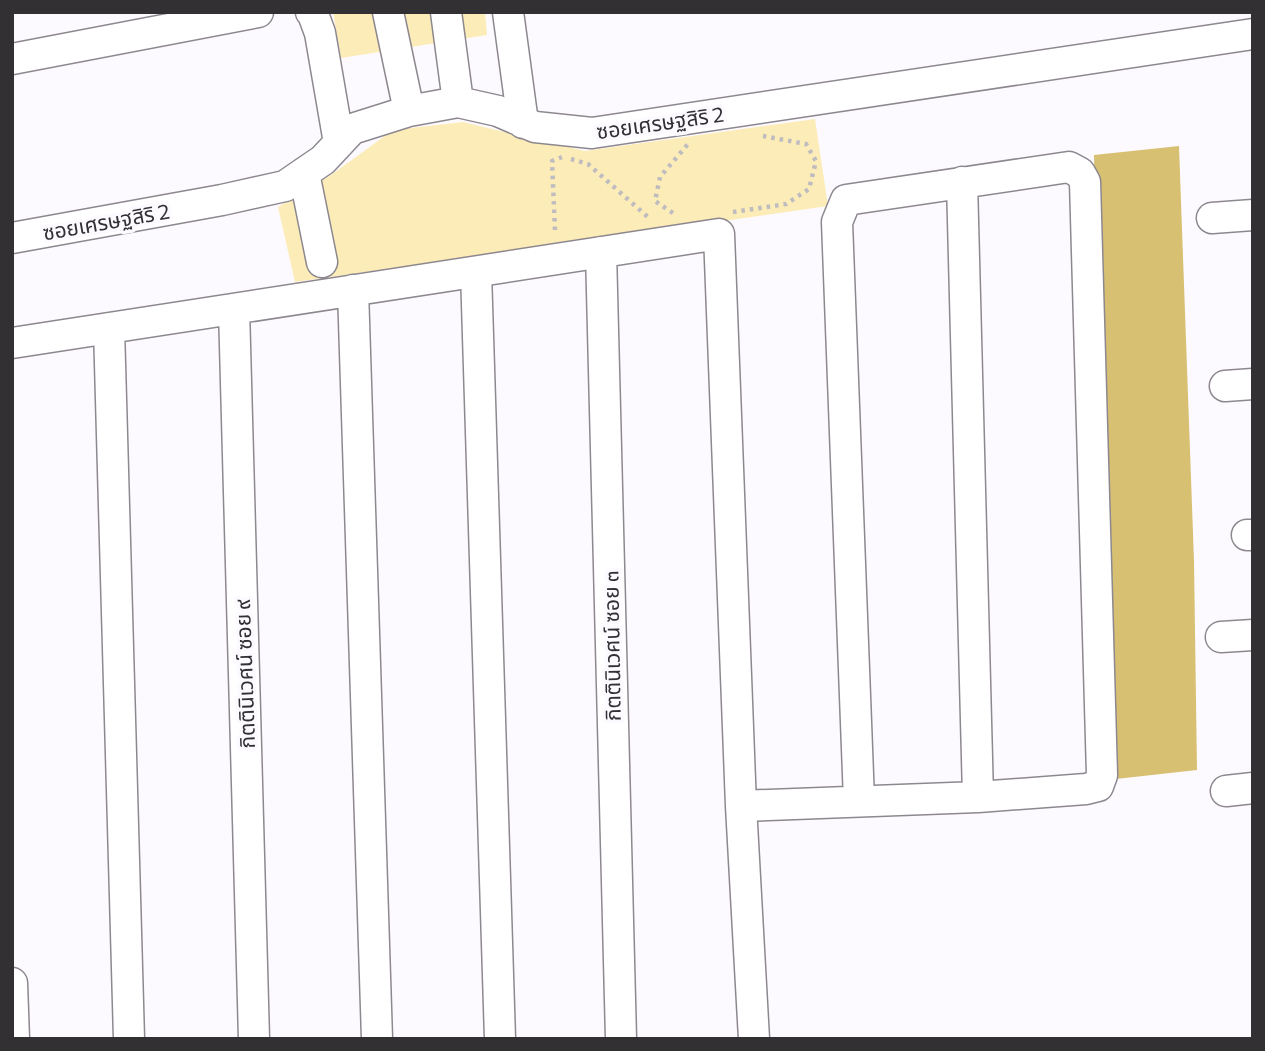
<svg xmlns="http://www.w3.org/2000/svg" width="1265" height="1051" viewBox="0 0 1265 1051" font-family="Commissioner,'Noto Sans Thai',sans-serif">
	<style>
		.green { fill: #fcecb7 }
		.forest { fill: #d8c073 }
		.lines { fill: none; stroke-linecap: round; stroke-linejoin: round }
		.minor-casing { stroke: #8d888f; stroke-width: 33 }
		.path { stroke: #bfbcc0; stroke-width: 4.5; stroke-dasharray: 3.5 5; stroke-linecap: butt }
		.minor { stroke: #fff; stroke-width: 30 }
		.labels { text-anchor: middle; dominant-baseline: central; stroke-width: 7; stroke-linejoin: round; paint-order: stroke }
		.street-label { font-size: 21px; fill: #323033; stroke: #fdfaff }
	</style>
	<rect width="100%" height="100%" fill="#fdfaff"/>
	<path class="green" d="M333 12H485L487 35 341 58Z
		M815 119 828 206 295 282 278 207 331 175 393 130 463 122 585 151Z"/>
	<path class="forest" d="M1179 146 1194 561 1197 770 1107 780 1094 155Z"/>
	<g class="lines">
		<g class="minor-casing">
			<path id="minor" d="M311 12 313 14 320 33 339 143
				M388 12 409 111
				M446 12 458 102
				M508 12 523 123
				M12 59 258 12
				M304 173 322 262
				M962 182 978 797
				M1212 218 1253 215
				M12 238 222 200 285 186 323 160 352 129 409 111 458 102 498 111 535 127 592 133 1253 34
				M601 252 621 1039
				M476 272 500 1039
				M353 290 377 1039
				M234 309 254 1039
				M109 328 129 1039
				M12 343 719 234 741 806 754 1039
				M1225 386 1253 384
				M1247 535H1253
				M1221 637 1253 635
				M1226 791 1253 788
				M741 806 978 797 1086 789 1098 786 1102 775 1085 182 1080 173 1069 167 846 200 837 222 859 801
				M12 983 14 1039"/>
		</g>
		<path class="path" d="M571 159 588 164 649 218
			M733 212 786 204 809 189 816 161 806 144 763 136
			M673 213 655 201 660 177 688 144
			M555 230 552 161 562 157"/>
		<use href="#minor" class="minor"/>
	</g>
	<g class="labels">
		<g class="street-label">
			<text transform="translate(660 122) rotate(-8)">ซอยเศรษฐสิริ 2</text>
			<text transform="translate(106 221) rotate(-10)">ซอยเศรษฐสิริ 2</text>
			<text transform="translate(611 646) rotate(-91)">กิตตินิเวศน์ ซอย ๓</text>
			<text transform="translate(244 674) rotate(-92)">กิตตินิเวศน์ ซอย ๙</text>
		</g>
	</g>
	<rect width="1265" height="1051" fill="none" stroke="#323033" stroke-width="28"/>
</svg>
